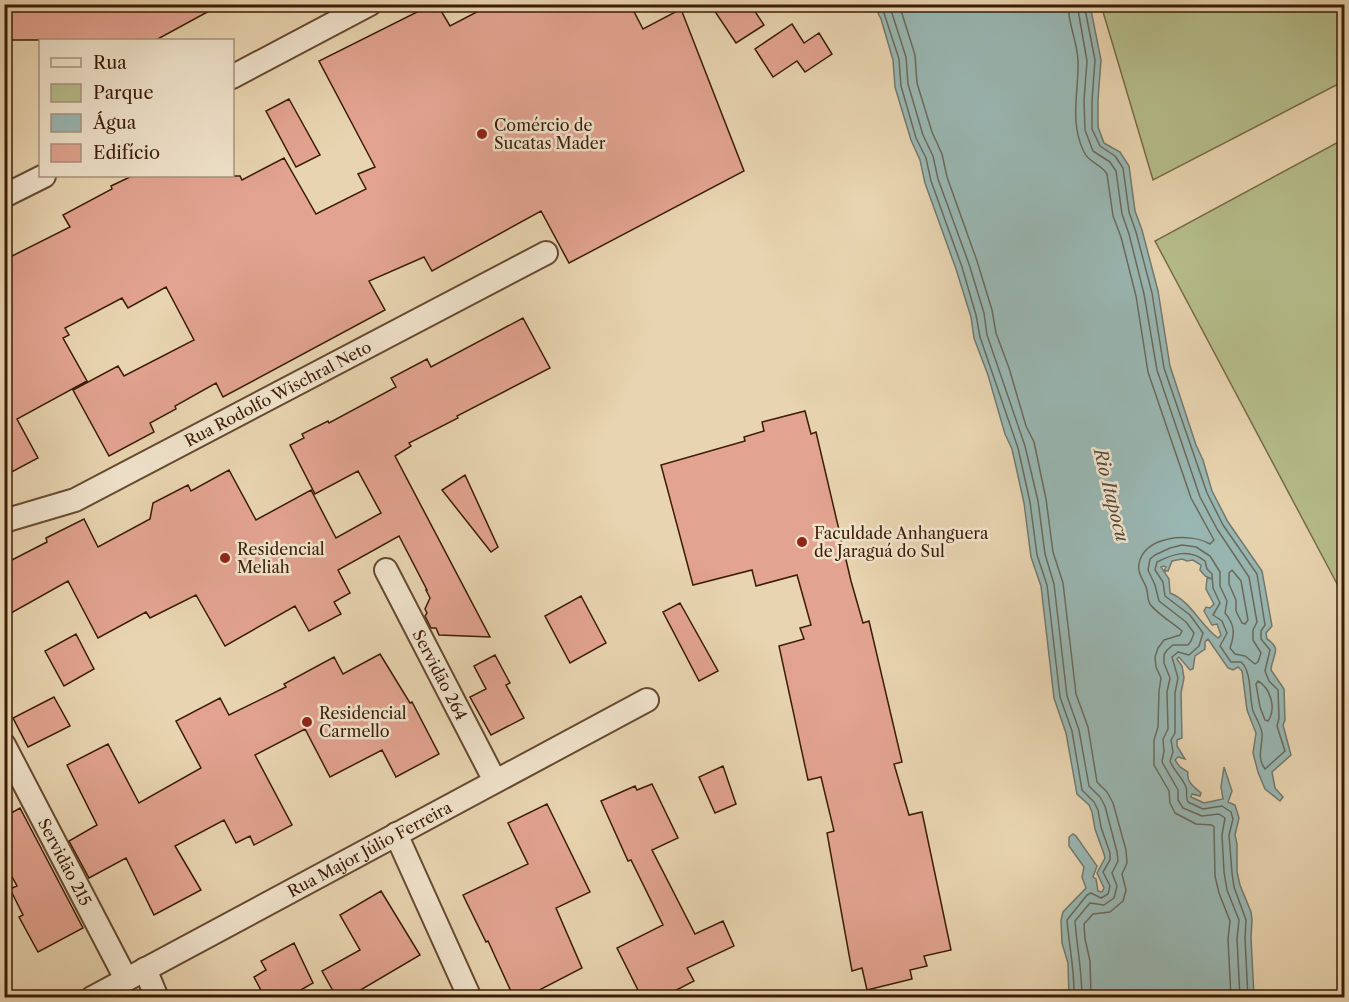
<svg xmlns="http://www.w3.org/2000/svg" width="1349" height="1002" viewBox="0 0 1349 1002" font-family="'Libre Caslon Text',serif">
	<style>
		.green { fill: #b5bd8b; stroke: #786c48; stroke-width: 1.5 }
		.water { fill: #99b7b3; stroke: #73796e; stroke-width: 1.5; fill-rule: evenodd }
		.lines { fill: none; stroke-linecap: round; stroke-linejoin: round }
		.shore { stroke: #6a6a5c; stroke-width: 1.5 }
		.building { fill: #e2a390; stroke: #3b1c06; stroke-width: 1.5 }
		.street-casing { stroke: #664a30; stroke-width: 26 }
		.street { stroke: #f0e3cc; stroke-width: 22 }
		.poi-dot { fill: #8f2418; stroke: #f0e3cc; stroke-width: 2 }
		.labels { text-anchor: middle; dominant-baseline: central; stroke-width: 5; stroke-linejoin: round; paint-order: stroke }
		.poi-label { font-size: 16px; fill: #3b1c06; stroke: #f0e3cc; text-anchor: start }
		.street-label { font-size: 16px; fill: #3b1c06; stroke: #f0e3cc }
		.water-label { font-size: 18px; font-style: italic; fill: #574a3a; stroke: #f0e3cc }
	</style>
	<rect width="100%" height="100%" fill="#e8d4b0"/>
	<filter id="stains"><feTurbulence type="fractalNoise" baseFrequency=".00333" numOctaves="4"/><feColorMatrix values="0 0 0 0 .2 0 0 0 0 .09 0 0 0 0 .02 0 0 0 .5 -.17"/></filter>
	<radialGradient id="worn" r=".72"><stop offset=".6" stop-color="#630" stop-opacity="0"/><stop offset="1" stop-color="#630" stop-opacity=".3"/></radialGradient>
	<path class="green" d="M1101 5H1344V81L1153 180Z
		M1344 139V597L1155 241Z"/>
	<path class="water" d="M874 5H1090L1101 60 1098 100V127L1104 143 1120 152 1129 166 1135 211 1142 230 1158 291 1170 366 1196 445 1203 460 1212 491 1228 522 1262 571 1272 626 1266 633 1267 639C1283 649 1272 655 1271 670L1284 689 1285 720 1283 725 1291 755 1272 772 1275 788 1283 797 1280 801 1265 789 1258 772 1253 753 1256 733 1247 710 1242 671 1238 667 1233 670 1228 668 1208 639 1205 642V649L1195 656 1193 669 1190 670 1179 657 1177 659 1182 666 1184 678 1181 693 1182 738 1177 740V746L1185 759 1178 757 1175 760 1180 767 1188 772C1186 782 1194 787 1201 793L1200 796 1192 794 1191 797 1204 803 1223 799 1221 787 1224 767 1232 791 1228 802 1235 805 1239 818 1235 835 1237 844V872L1240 885 1251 912 1252 920 1251 938 1254 997H1069L1068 963 1062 943 1061 920 1063 912 1086 888 1082 877 1084 867 1069 846V837L1073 834 1076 836 1097 866 1093 877 1096 879 1098 891 1102 892 1104 888 1097 873 1105 858 1104 854 1095 829 1092 812 1089 805 1077 794 1066 733 1054 698 1041 586 1031 557 1024 503 1012 449 1005 434 988 375 974 338 971 317 956 269 925 183 920 160 911 140 895 87 893 60 881 19ZM1182 559 1187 561 1193 560 1201 565 1200 570 1205 576 1212 579 1207 578 1206 589 1214 604 1210 608 1206 607 1204 611 1212 625 1217 624 1221 635 1218 638C1200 625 1191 601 1170 593L1169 579 1161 567 1164 566 1166 567 1164 571H1168L1172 561Z"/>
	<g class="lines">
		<path class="shore" d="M881 4 899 59 901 86 916 138 926 158 931 181 962 267 976 315 980 337 1018 448 1030 502 1037 555 1047 585 1060 697 1072 731 1082 790 1094 802 1098 810 1101 827 1110 853V860L1103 872 1110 886 1108 894 1101 898 1091 893 1087 895 1067 920C1069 946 1075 971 1074 998
			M889 4 906 57 908 84 923 135 933 156 938 179 969 264 984 313 987 335 1025 446 1038 501 1045 554 1054 584 1067 696 1079 730 1089 786 1100 797 1105 806 1117 852 1118 861 1112 873 1117 886 1114 898 1104 905 1090 903 1075 921C1077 948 1082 970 1082 998
			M899 4 915 55 917 83 932 132 942 154 947 177 977 261 992 310 996 333 1009 368 1026 426 1034 442 1046 499 1053 552 1063 583 1076 694 1088 727 1097 782 1107 792 1113 803 1126 850 1127 863 1122 874 1126 890 1123 901 1110 912 1093 914 1084 924 1085 939 1090 961 1091 998
			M1068 4C1068 23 1077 41 1078 60 1079 92 1069 122 1084 152 1089 163 1101 164 1107 174L1113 216 1121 237 1136 296 1148 372 1191 498 1214 540 1210 544C1190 532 1143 536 1139 564 1137 575 1145 581 1147 590 1148 595 1147 599 1150 604 1155 612 1174 624 1182 631L1180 635 1164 640 1158 648 1155 657 1156 667 1161 678 1159 691 1158 727 1154 740V765L1169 791 1170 803 1175 813 1196 824 1212 825 1214 827 1215 876 1219 893 1230 921 1228 939 1231 998
			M1077 4 1087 61 1084 100 1085 130 1093 151 1110 162 1116 171 1122 214 1129 234 1144 294 1157 370 1200 497 1217 529 1249 577 1257 622 1253 630V640L1261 653 1258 662 1255 664 1245 656 1235 654 1230 648C1235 634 1235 625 1225 613L1227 601 1220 586V572L1210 556 1196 547 1182 545 1170 548 1155 555 1150 559 1148 570 1155 585 1159 601 1186 622 1194 633 1191 641 1188 645H1173L1167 650 1164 655V663L1170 678 1167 692 1168 729 1163 739 1164 751 1162 762 1178 790V800L1183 808 1202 816 1219 814 1225 818 1222 835 1224 872 1227 890 1239 920 1237 939 1240 998
			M1084 4 1095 60 1092 100V129L1100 146 1115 156 1123 168 1129 212 1136 232 1152 293 1164 368 1207 493 1223 525 1257 574 1265 625 1261 631V639L1270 650 1265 671 1269 681 1278 690 1279 718 1277 726 1285 751 1265 769C1256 757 1263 746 1262 733 1261 726 1256 718 1253 711 1249 697 1252 671 1241 662H1231L1220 646 1227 633 1222 621 1213 615 1220 603 1213 588 1212 574 1207 569 1205 561C1189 548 1173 554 1157 562L1155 570 1163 582 1165 596 1190 615 1203 633 1199 646 1189 655 1178 652 1172 657 1178 678 1175 693V733L1171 740 1173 752 1170 761C1174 771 1182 777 1186 787 1188 793 1185 796 1188 802L1203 809 1222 806 1231 812 1233 819 1229 835 1232 873 1234 887 1246 920 1245 938 1248 998
			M1232 570 1241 581 1248 620 1245 624 1242 623 1236 611V600L1229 584V573Z
			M1258 681C1270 688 1277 708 1268 721L1265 720 1260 707 1256 684Z"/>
	</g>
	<path class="building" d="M5 4H222L156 40H4Z
		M433 4H437L450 26 492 4H630L643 29 681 9 744 171 569 263 541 211 432 271 424 257 369 281 385 310 223 397 216 383 175 406 176 409 150 423 154 432 109 456 73 390 118 366 124 376 194 340 166 287 128 308 122 298 65 328 69 335 63 338 87 381 17 419 38 458 4 476V260L70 227 63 215 112 189 111 186 132 176H240L242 180 284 158 316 214 366 189 358 174 375 167 319 61Z
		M710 4H750L764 25 736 43Z
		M792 24 804 43 819 33 832 54 805 72 797 61 773 77 755 49Z
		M289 99 320 155 296 167 266 111Z
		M523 318 550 368 457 416 458 418 409 443 411 446 395 456 490 637 439 635 436 628H431L425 616 427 613 425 609 430 598 426 590H427L399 536 338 570 350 593 334 602 341 614 309 631 295 606 225 646 196 595 150 618 146 612 98 638 68 581 4 617V564L47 542 46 538 84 519 98 547 150 519 153 503 188 485 191 491 229 470 256 520 311 490 336 538 381 513 358 471 315 494 290 445 304 438 302 434 328 421 329 423 396 387 391 378 427 359 431 367Z
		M805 411 811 434 816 432 851 581 863 623 869 621 902 762 894 764 909 815 922 812 951 950 924 956 927 966 910 970 912 979 867 990 862 968 852 971 827 833 834 831 821 777 808 780 779 646 804 639 800 628 811 625 797 575 756 586 752 570 693 585 661 465 745 441 744 437 764 431 762 422Z
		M465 475 498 547 491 552 442 490Z
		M581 596 606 643 570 663 545 616Z
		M680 603 718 671 699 681 663 612Z
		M76 634 94 669 64 686 45 651Z
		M380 654 410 703 412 702 439 754 396 777 382 750 330 777 305 729 255 755 292 825 254 845 250 836 236 843 224 820 175 846 201 890 154 915 126 858 89 878 69 841 97 825 67 765 108 744 139 803 201 768 176 721 220 698 229 715 286 687 284 684 334 657 343 674Z
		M495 655 510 683 506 685 524 718 491 735 470 697 486 689 474 666Z
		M54 697 70 726 28 747 13 718Z
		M723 766 736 804 715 813 699 777Z
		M652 784 678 838 652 850 695 934 723 921 734 946 687 968 694 981 661 998H642L617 948 663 925 631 860 628 861 601 801 635 786 637 790Z
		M547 804 590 892 556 908 582 968 524 998H514L488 941 486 942 463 895 528 864 508 823Z
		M20 808 83 928 38 952 19 917 23 915 10 889 17 886 4 862V817Z
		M381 891 420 955 347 998H337L322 971 360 950 340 915Z
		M294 943 313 983 287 998H265L254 977 266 970 261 961Z"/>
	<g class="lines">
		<g class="street-casing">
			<g id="street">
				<path d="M232 77 370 4"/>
				<path d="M4 196 44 176"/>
				<path id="s1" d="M4 521 75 500 546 253"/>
				<path id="s2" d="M386 570 495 781"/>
				<path id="s3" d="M4 745 126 979"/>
				<path d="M396 834 470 998"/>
				<path d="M145 969 157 998"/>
				<path id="s4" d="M92 998 647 700"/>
			</g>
		</g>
		<use href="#street" class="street"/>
	</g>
	<g class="poi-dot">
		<circle cx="482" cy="134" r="6"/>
		<circle cx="802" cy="542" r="6"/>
		<circle cx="225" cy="558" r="6"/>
		<circle cx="307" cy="722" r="6"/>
	</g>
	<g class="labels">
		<g class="poi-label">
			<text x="494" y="125">Comércio de<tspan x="494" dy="18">Sucatas Mader</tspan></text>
			<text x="814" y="533">Faculdade Anhanguera<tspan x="814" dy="18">de Jaraguá do Sul</tspan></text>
			<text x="237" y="549">Residencial<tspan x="237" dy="18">Meliah</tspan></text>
			<text x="319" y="713">Residencial<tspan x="319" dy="18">Carmello</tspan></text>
		</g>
		<g class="street-label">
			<text stroke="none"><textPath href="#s1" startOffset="303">Rua Rodolfo Wischral Neto</textPath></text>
			<text stroke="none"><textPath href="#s2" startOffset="118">Servidão 264</textPath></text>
			<text stroke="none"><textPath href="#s4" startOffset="315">Rua Major Júlio Ferreira</textPath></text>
			<text stroke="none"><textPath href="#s3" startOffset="132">Servidão 215</textPath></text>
		</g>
		<g class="water-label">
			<text transform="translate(1111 495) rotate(76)">Rio Itapocu</text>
		</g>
	</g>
	<rect width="1349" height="1002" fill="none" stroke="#e8d4b0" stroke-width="24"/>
	<rect x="6" y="6" width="1337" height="990" fill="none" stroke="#3b1c06" stroke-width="3"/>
	<rect x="12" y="12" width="1325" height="978" fill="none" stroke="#3b1c06" stroke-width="1.5"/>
	<rect x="39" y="39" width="195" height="138" fill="#f0e3cc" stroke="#a8937d" stroke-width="1.5"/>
	<rect x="51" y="58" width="30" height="9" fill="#f0e3cc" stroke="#a8937d" stroke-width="1.5"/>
	<text x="93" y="69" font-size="18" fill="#3b1c06">Rua</text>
	<rect x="51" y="84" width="30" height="18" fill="#b5bd8b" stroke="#a8937d" stroke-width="1.5"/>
	<text x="93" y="99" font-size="18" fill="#3b1c06">Parque</text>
	<rect x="51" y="114" width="30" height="18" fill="#99b7b3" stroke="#a8937d" stroke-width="1.5"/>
	<text x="93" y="129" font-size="18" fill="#3b1c06">Água</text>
	<rect x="51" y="144" width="30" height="18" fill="#e2a390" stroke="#a8937d" stroke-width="1.5"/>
	<text x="93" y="159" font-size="18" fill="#3b1c06">Edifício</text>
	<rect width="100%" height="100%" filter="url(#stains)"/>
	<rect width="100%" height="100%" fill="url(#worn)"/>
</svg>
